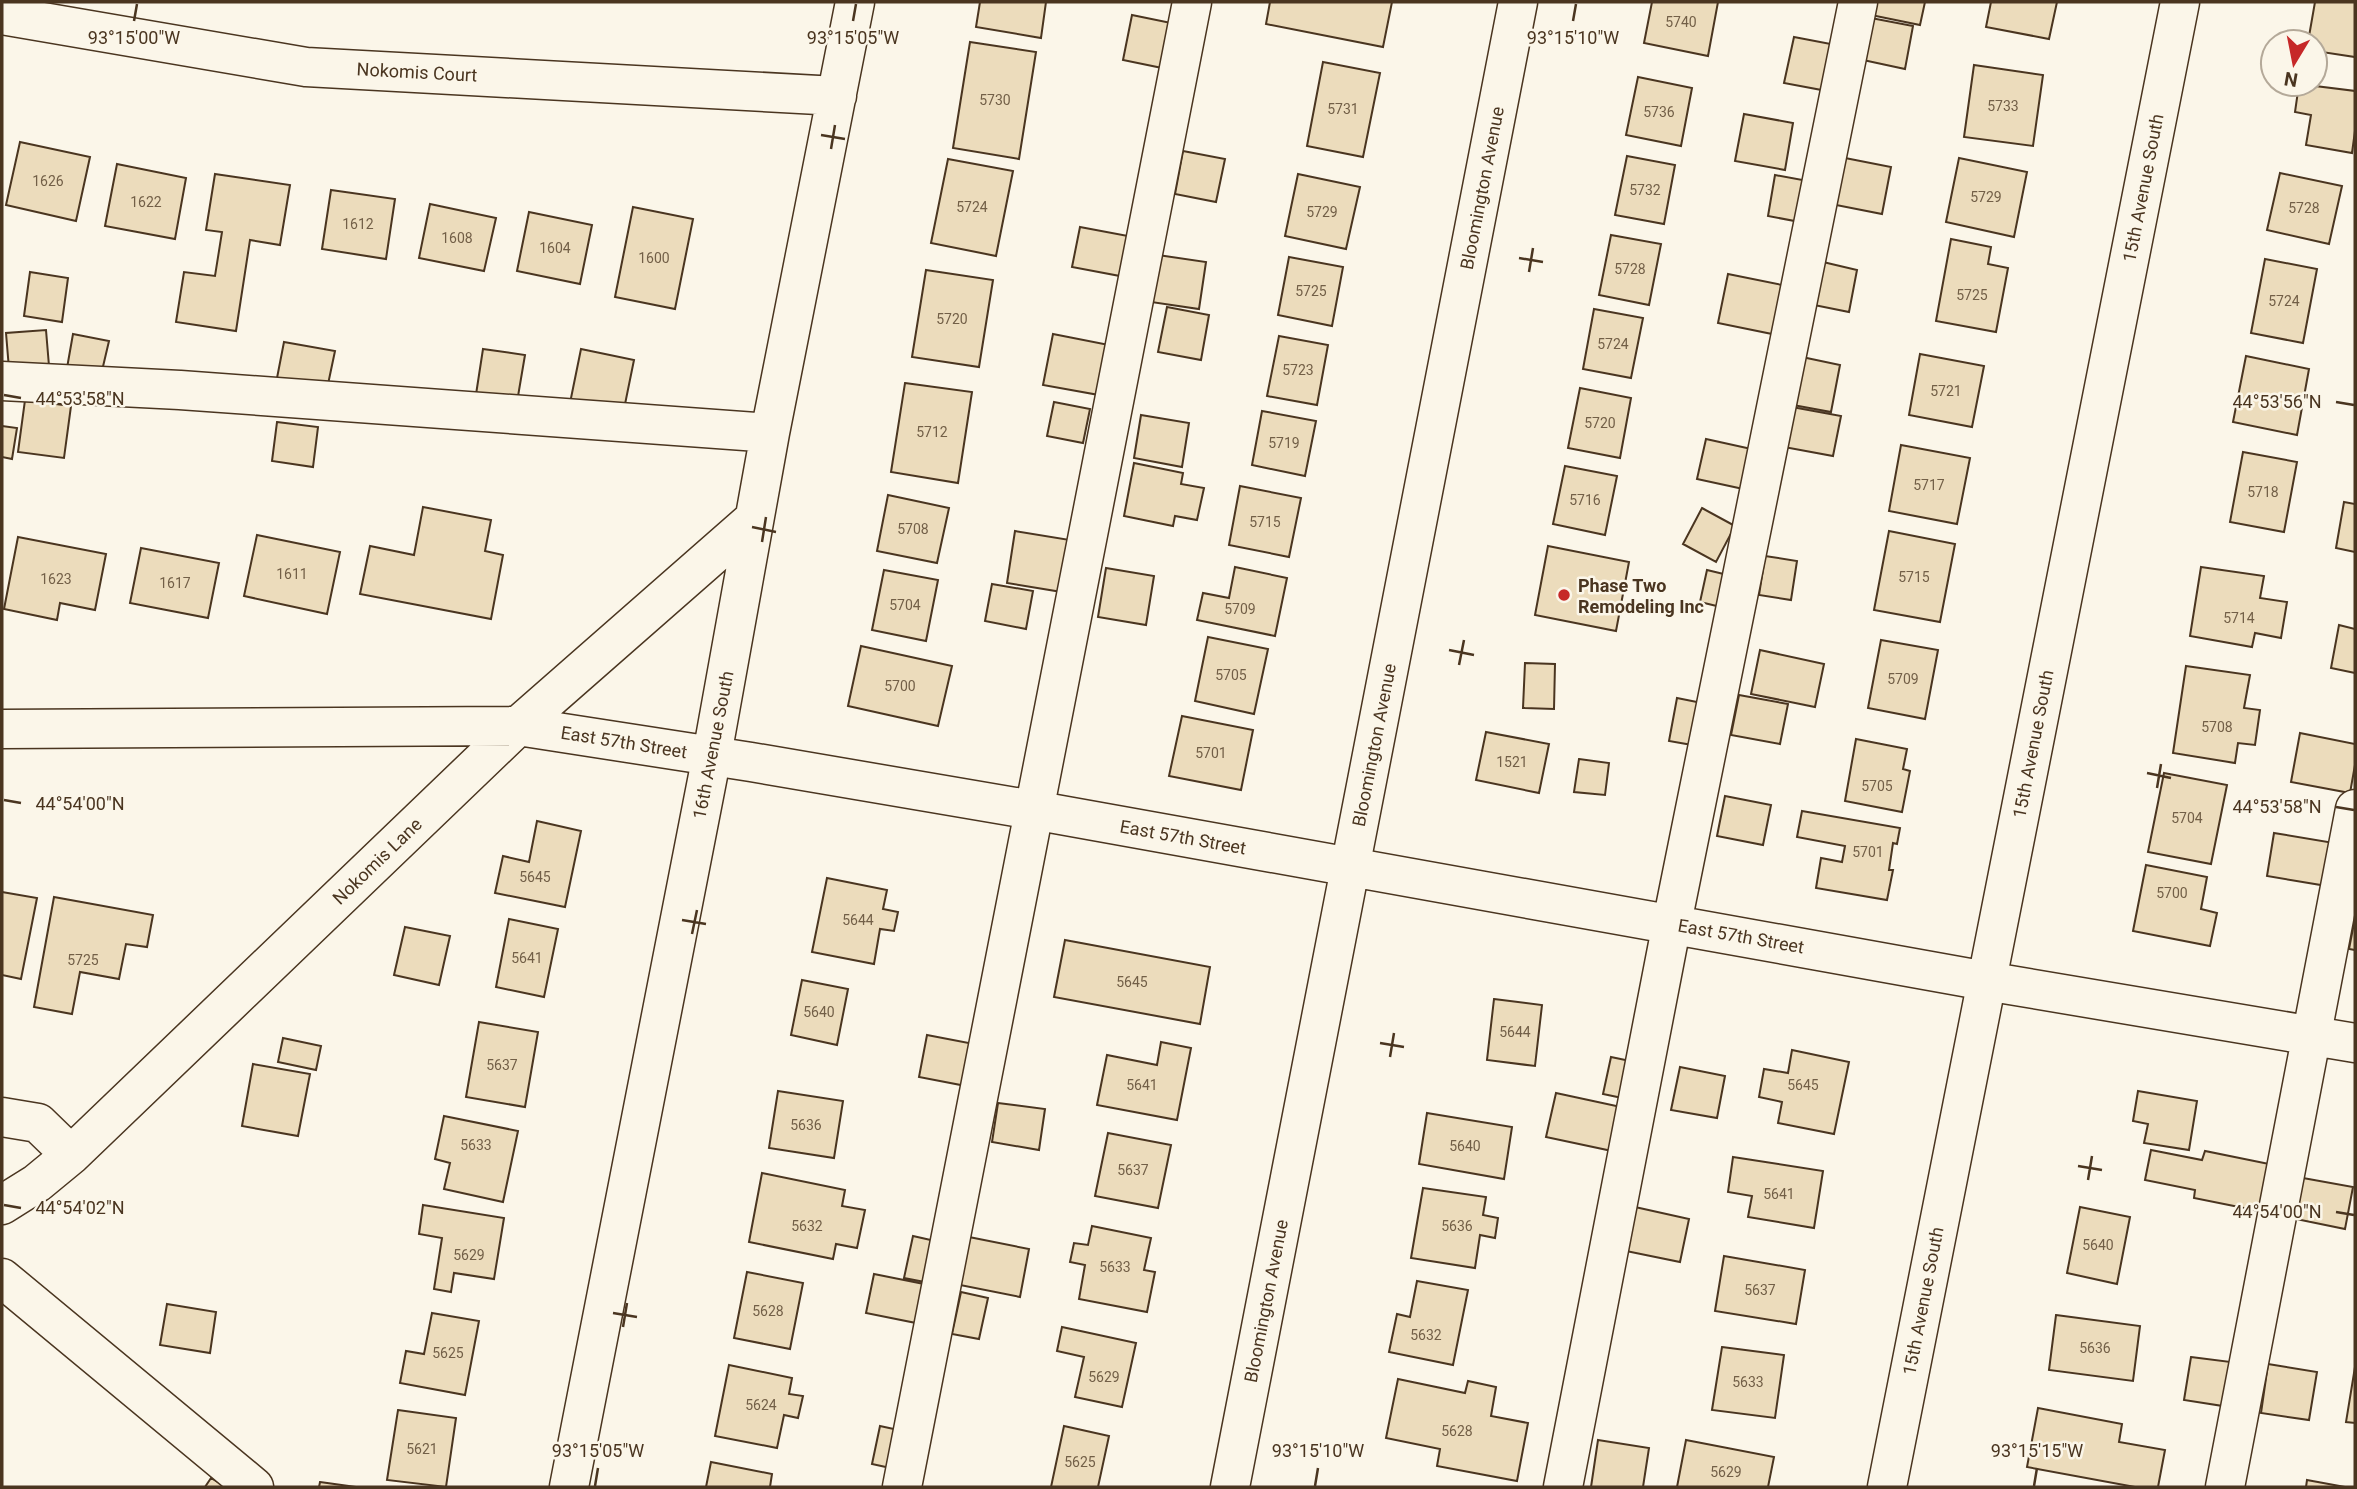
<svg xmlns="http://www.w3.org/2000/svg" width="2357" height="1489" viewBox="0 0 2357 1489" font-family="Roboto,sans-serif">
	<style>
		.building { fill: #ecdcbc; stroke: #4a3520; stroke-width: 2 }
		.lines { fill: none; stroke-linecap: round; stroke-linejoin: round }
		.minor-casing { stroke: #4a3520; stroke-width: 41 }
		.minor { stroke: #fbf6e9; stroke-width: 38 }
		.ticks { fill: none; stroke: #4a3520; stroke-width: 2.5 }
		.poi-dot { fill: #c62828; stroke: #fbf6e9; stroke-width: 2.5 }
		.labels { text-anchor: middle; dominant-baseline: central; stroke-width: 5; stroke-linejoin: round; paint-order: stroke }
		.number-label { font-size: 14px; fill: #725f47 }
		.street-label { font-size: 18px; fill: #4a3520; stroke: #fbf6e9 }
		.poi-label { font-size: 18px; font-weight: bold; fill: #4a3520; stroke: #fbf6e9; text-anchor: start }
		.ticks-label { font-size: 18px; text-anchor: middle; fill: #4a3520; stroke: #fbf6e9; stroke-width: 5; stroke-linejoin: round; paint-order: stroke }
	</style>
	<rect width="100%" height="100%" fill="#fbf6e9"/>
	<path class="building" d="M980 2H1046L1041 38 976 27Z
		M1270 2H1392L1383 47 1266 24Z
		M1652 2H1718L1708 56 1644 43Z
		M1874 2H1925L1920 25 1871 15Z
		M1991 2H2057L2049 39 1986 27Z
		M2315 2H2355V57L2315 51V42H2308Z
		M1132 15 1176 24 1167 69 1123 60Z
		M1871 18 1913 26 1905 69 1863 60Z
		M1794 37 1836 45 1827 91 1784 83Z
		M970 42 1036 52 1019 159 953 148Z
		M1323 62 1380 73 1363 157 1307 146Z
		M1974 65 2043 75 2033 146 1964 137Z
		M1638 77 1692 88 1681 146 1626 135Z
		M2299 84 2355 91V131L2352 153 2306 145 2311 115 2295 112Z
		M1744 114 1793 123 1785 170 1735 161Z
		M20 142 90 157 76 221 6 205Z
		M1183 151 1225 159 1216 202 1175 194Z
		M1627 156 1675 165 1664 224 1615 215Z
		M1840 157 1891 167 1882 214 1831 204Z
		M1959 158 2027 172 2014 237 1946 222Z
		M948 159 1013 171 996 256 931 243Z
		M117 164 186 178 175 239 105 226Z
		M2280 173 2342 186 2329 244 2267 230Z
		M215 174 290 185 280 245 250 240 236 331 176 322 184 272 215 276 222 232 206 230Z
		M1298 174 1360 187 1346 249 1285 236Z
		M1775 175 1808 181 1800 222 1768 216Z
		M331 190 395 199 386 259 322 249Z
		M430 204 496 218 484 271 419 258Z
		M633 207 693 219 675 309 615 297Z
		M529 212 592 225 580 284 517 271Z
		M1080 227 1128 236 1120 276 1072 267Z
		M1611 235 1661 244 1649 305 1599 295Z
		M1951 239 1991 247 1988 264 2008 268 1996 332 1936 321Z
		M1158 255 1206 262 1199 309 1151 302Z
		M1289 257 1343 267 1332 326 1278 315Z
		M2265 259 2317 269 2303 343 2251 333Z
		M1823 262 1857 270 1849 312 1814 305Z
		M926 270 993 280 979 367 912 357Z
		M30 272 68 278 62 322 24 316Z
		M1728 274 1787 286 1777 335 1718 323Z
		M1167 307 1209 315 1201 360 1158 352Z
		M1594 309 1643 318 1631 378 1583 369Z
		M46 330 49 366 9 369 6 333Z
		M73 334 109 341 101 375 67 368Z
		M1053 334 1109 345 1099 395 1043 385Z
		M1279 336 1328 345 1317 405 1267 396Z
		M284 342 335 351 327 389 277 378Z
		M483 349 525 355 516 408 475 401Z
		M581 349 634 360 623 414 570 403Z
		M1920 354 1984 366 1972 427 1909 415Z
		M2246 356 2309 369 2297 435 2233 422Z
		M1802 357 1840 365 1831 412 1793 405Z
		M905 383 972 392 958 483 891 472Z
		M1580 388 1631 398 1620 458 1568 448Z
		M25 400 71 406 64 458 18 452Z
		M1054 402 1090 409 1083 443 1047 436Z
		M1792 407 1841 416 1833 456 1784 447Z
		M1262 411 1316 421 1305 476 1252 465Z
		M1141 415 1189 423 1182 467 1134 458Z
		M277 422 318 427 313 467 272 461Z
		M2 426 17 428 12 459 2 457Z
		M1706 439 1756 450 1748 490 1697 479Z
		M1901 445 1970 458 1957 524 1889 511Z
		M2243 452 2297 462 2284 532 2230 522Z
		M1134 463 1183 473 1181 484 1204 488 1197 520 1175 516 1173 526 1124 516Z
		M1565 466 1617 476 1605 535 1553 524Z
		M1240 486 1301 498 1289 557 1229 545Z
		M888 495 949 508 937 563 877 551Z
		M2344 502 2355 504V552L2336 548Z
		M423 507 491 520 485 551 503 555 491 619 360 594 370 546 414 555Z
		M1702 508 1735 526 1716 562 1683 544Z
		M1015 531 1076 541 1068 593 1007 583Z
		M1889 531 1955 544 1940 622 1874 610Z
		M257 535 340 552 327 614 244 596Z
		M18 537 106 554 95 610 60 603 57 620 4 609Z
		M1548 546 1629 562 1616 631 1535 615Z
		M141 548 219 563 208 618 130 603Z
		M1765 556 1797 561 1791 600 1759 595Z
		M1235 567 1287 578 1275 636 1197 620 1203 593 1229 598Z
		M2201 567 2264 576 2260 598 2287 602 2281 638 2255 633 2252 647 2190 636Z
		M1106 568 1154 576 1146 625 1098 617Z
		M884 570 938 580 926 641 872 630Z
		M1707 570 1732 576 1725 608 1700 602Z
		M992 584 1033 591 1026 629 985 621Z
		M2339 625 2355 629V673L2331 668Z
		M1208 637 1268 649 1254 714 1195 701Z
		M1881 640 1938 650 1925 719 1868 708Z
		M861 646 952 666 938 726 848 706Z
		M1760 650 1824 664 1815 707 1751 694Z
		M1525 663 1555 664 1554 709 1523 708Z
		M2186 666 2250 675 2244 708 2260 710 2255 745 2238 743 2235 763 2173 753Z
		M1739 695 1788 704 1780 744 1731 735Z
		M1677 698 1707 704 1698 746 1669 741Z
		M1182 716 1253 730 1241 790 1169 776Z
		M1486 732 1549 744 1539 793 1476 780Z
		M2300 733 2355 744V765L2350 793 2291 782Z
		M1856 739 1907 749 1903 769 1910 771 1902 812 1845 801Z
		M1579 759 1609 763 1605 795 1574 792Z
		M2164 773 2227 785 2211 864 2148 852Z
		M1725 796 1771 805 1763 845 1717 836Z
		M1802 811 1900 828 1897 844 1893 843 1889 870H1893L1887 900 1816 888 1821 858 1842 862 1845 846 1797 837Z
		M537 821 581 831 565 907 495 893 503 856 529 862Z
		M2274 833 2340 844 2333 887 2267 876Z
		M2146 865 2207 877 2201 909 2217 913 2210 946 2133 931Z
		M827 878 887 890 883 909 898 912 894 931 880 929 874 964 812 952Z
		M2 892 37 898 21 979 2 975Z
		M54 897 153 915 147 947 126 944 119 979 80 972 72 1014 34 1007Z
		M2355 918V950L2349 949Z
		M509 919 558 929 544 997 496 987Z
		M405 927 450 936 439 985 394 975Z
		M1065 940 1210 967 1200 1024 1054 997Z
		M802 980 848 989 837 1045 791 1035Z
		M1494 999 1542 1005 1535 1066 1487 1060Z
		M479 1022 538 1032 525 1107 466 1097Z
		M927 1035 974 1044 966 1086 919 1077Z
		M283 1038 321 1046 316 1070 278 1062Z
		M1161 1042 1191 1048 1177 1120 1097 1105 1107 1055 1157 1065Z
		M1792 1050 1849 1062 1834 1134 1778 1123 1782 1102 1759 1097 1764 1069 1788 1073Z
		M1611 1057 1635 1062 1627 1099 1603 1094Z
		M253 1064 310 1074 298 1136 242 1126Z
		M1680 1067 1725 1076 1717 1118 1671 1110Z
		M778 1091 843 1101 834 1158 769 1148Z
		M2138 1091 2197 1101 2189 1150 2144 1143 2148 1124 2133 1121Z
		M1556 1093 1621 1107 1612 1151 1546 1137Z
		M998 1103 1045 1109 1039 1150 992 1142Z
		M1427 1113 1512 1127 1504 1179 1419 1164Z
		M444 1116 518 1131 503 1202 444 1189 450 1163 435 1159Z
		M1108 1133 1171 1145 1158 1208 1095 1196Z
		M2151 1150 2202 1160 2205 1151 2274 1165 2264 1212 2194 1198 2195 1190 2145 1180Z
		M1733 1157 1823 1171 1814 1228 1748 1217 1752 1196 1728 1192Z
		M762 1173 845 1190 842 1206 865 1210 857 1248 836 1244 833 1259 749 1242Z
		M2303 1178 2353 1187 2345 1229 2296 1219Z
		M1423 1188 1486 1197 1483 1215 1498 1218 1495 1238 1480 1235 1475 1268 1411 1258Z
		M423 1205 504 1218 494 1279 454 1273 451 1292 434 1289 442 1238 419 1234Z
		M1635 1207 1689 1219 1680 1262 1626 1251Z
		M2080 1207 2130 1217 2117 1284 2067 1273Z
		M1092 1226 1151 1238 1144 1270 1155 1272 1147 1312 1079 1299 1085 1265 1070 1262 1074 1243 1088 1245Z
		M913 1236 944 1243 935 1284 904 1278Z
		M969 1237 1029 1249 1020 1297 960 1285Z
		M1724 1256 1805 1270 1796 1324 1715 1311Z
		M747 1272 803 1283 790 1349 734 1338Z
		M874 1274 929 1285 921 1324 866 1313Z
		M1417 1281 1468 1290 1453 1365 1389 1352 1397 1314 1410 1317Z
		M961 1292 988 1298 979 1339 952 1334Z
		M167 1304 216 1312 210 1353 160 1345Z
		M432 1313 479 1321 465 1395 400 1383 406 1351 424 1354Z
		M2056 1315 2140 1326 2133 1381 2049 1370Z
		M1062 1327 1136 1343 1122 1407 1075 1397 1084 1357 1057 1351Z
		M1722 1347 1784 1355 1775 1418 1712 1410Z
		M2191 1357 2231 1362 2223 1406 2184 1400Z
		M2268 1364 2317 1372 2309 1420 2261 1413Z
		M729 1365 792 1378 789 1394 803 1396 798 1418 784 1415 777 1448 715 1436Z
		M2355 1367V1423L2346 1422Z
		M1398 1379 1465 1393 1468 1381 1496 1387 1491 1416 1528 1423 1517 1481 1437 1466 1440 1449 1386 1438Z
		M2038 1408 2122 1424 2119 1442 2165 1450 2158 1487H2135L2027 1467Z
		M398 1410 456 1418 446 1487 387 1480Z
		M880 1426 903 1431 895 1469 872 1464Z
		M1064 1426 1109 1436 1098 1487H1051Z
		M1598 1440 1649 1448 1643 1487H1591Z
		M1686 1440 1774 1457 1768 1487H1677Z
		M711 1462 772 1474 770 1487H706Z
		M211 1478 226 1487H205Z
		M2307 1480 2345 1487H2306Z
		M320 1482 356 1487H319Z"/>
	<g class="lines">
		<g class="minor-casing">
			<path id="minor" d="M2 15 306 67 837 96
				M2 381 180 390 770 433
				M2 729 518 726 751 762 1033 810 1986 981 2355 1043
				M2 1117 38 1123 71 1155
				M2 1205 37 1183 71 1155 518 726 754 519
				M2 1278 254 1487
				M569 1487 712 755 770 433 855 2
				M902 1487 1192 2
				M1230 1487 1518 2
				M1563 1487 1672 923 1858 2
				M1887 1487 2180 2
				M2225 1487 2355 809"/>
		</g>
		<use href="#minor" class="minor"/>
	</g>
	<path class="ticks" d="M134 21 137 4M853 21 856 4M1573 21 1576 4M821 135 845 139M831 149 835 125M1519 258 1543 262M1529 272 1533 248M4 395 21 398M2336 402 2354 405M752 527 776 532M762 542 766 517M1449 650 1474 655M1459 665 1464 640M2147 773 2171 778M2157 788 2161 764M4 800 21 803M2336 807 2354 810M682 920 706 924M692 934 697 910M1380 1043 1404 1047M1390 1057 1394 1033M2078 1166 2102 1170M2088 1180 2092 1156M4 1205 21 1208M2336 1212 2354 1215M613 1313 637 1317M623 1327 627 1303M595 1486 598 1468M1315 1486 1318 1468M2034 1486 2037 1468"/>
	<circle class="poi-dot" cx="1564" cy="595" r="7"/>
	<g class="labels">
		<g class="number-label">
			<text x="1681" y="22">5740</text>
			<text x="995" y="100">5730</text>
			<text x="2003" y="106">5733</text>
			<text x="1343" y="109">5731</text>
			<text x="1659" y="112">5736</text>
			<text x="48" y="181">1626</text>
			<text x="1645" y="190">5732</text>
			<text x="1986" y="197">5729</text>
			<text x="146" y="202">1622</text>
			<text x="972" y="207">5724</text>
			<text x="2304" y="208">5728</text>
			<text x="1322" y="212">5729</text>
			<text x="358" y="224">1612</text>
			<text x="457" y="238">1608</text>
			<text x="555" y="248">1604</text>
			<text x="654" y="258">1600</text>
			<text x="1630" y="269">5728</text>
			<text x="1311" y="291">5725</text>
			<text x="1972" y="295">5725</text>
			<text x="2284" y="301">5724</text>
			<text x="952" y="319">5720</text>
			<text x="1613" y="344">5724</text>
			<text x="1298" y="370">5723</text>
			<text x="1946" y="391">5721</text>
			<text x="1600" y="423">5720</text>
			<text x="932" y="432">5712</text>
			<text x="1284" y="443">5719</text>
			<text x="1929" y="485">5717</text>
			<text x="2263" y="492">5718</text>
			<text x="1585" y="500">5716</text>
			<text x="1265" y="522">5715</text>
			<text x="913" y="529">5708</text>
			<text x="292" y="574">1611</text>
			<text x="1914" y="577">5715</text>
			<text x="56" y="579">1623</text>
			<text x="175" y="583">1617</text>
			<text x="905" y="605">5704</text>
			<text x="1240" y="609">5709</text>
			<text x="2239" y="618">5714</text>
			<text x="1231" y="675">5705</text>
			<text x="1903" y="679">5709</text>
			<text x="900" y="686">5700</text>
			<text x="2217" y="727">5708</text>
			<text x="1211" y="753">5701</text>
			<text x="1512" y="762">1521</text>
			<text x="1877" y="786">5705</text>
			<text x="2187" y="818">5704</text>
			<text x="1868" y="852">5701</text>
			<text x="535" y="877">5645</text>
			<text x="2172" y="893">5700</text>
			<text x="858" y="920">5644</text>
			<text x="527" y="958">5641</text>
			<text x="83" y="960">5725</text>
			<text x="1132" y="982">5645</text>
			<text x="819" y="1012">5640</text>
			<text x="1515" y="1032">5644</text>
			<text x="502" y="1065">5637</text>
			<text x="1142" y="1085">5641</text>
			<text x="1803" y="1085">5645</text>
			<text x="806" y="1125">5636</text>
			<text x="476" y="1145">5633</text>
			<text x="1465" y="1146">5640</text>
			<text x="1133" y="1170">5637</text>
			<text x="1779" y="1194">5641</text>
			<text x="807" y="1226">5632</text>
			<text x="1457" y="1226">5636</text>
			<text x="2098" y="1245">5640</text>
			<text x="469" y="1255">5629</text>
			<text x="1115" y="1267">5633</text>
			<text x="1760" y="1290">5637</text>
			<text x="768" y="1311">5628</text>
			<text x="1426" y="1335">5632</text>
			<text x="2095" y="1348">5636</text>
			<text x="448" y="1353">5625</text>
			<text x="1104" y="1377">5629</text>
			<text x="1748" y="1382">5633</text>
			<text x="761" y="1405">5624</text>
			<text x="1457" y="1431">5628</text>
			<text x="422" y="1449">5621</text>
			<text x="1080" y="1462">5625</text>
			<text x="1726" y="1472">5629</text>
		</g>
		<g class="street-label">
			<text transform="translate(417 72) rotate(3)">Nokomis Court</text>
			<text transform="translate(1482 188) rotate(-79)">Bloomington Avenue</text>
			<text transform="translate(2143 188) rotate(-79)">15th Avenue South</text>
			<text transform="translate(624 742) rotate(9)">East 57th Street</text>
			<text transform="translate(2033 744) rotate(-79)">15th Avenue South</text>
			<text transform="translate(713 745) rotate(-79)">16th Avenue South</text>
			<text transform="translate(1374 745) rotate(-79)">Bloomington Avenue</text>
			<text transform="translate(1183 837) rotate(10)">East 57th Street</text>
			<text transform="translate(377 861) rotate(-44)">Nokomis Lane</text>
			<text transform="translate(1741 936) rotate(10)">East 57th Street</text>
			<text transform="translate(1266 1301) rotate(-79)">Bloomington Avenue</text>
			<text transform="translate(1923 1301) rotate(-79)">15th Avenue South</text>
		</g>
		<g class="poi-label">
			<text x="1578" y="585">Phase Two<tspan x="1578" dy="21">Remodeling Inc</tspan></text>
		</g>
	</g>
	<g class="ticks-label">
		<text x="134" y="44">93°15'00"W</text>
		<text x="853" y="44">93°15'05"W</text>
		<text x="1573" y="44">93°15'10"W</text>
		<text x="80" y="405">44°53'58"N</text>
		<text x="2277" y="408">44°53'56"N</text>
		<text x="80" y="810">44°54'00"N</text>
		<text x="2277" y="813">44°53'58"N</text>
		<text x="80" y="1214">44°54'02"N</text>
		<text x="2277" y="1218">44°54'00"N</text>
		<text x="598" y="1457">93°15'05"W</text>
		<text x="1318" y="1457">93°15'10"W</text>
		<text x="2037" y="1457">93°15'15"W</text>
	</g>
	<rect width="2357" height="1489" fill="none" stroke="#4a3520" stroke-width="7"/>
	<g transform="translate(2294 63) rotate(190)"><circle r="33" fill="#fbf6e9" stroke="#b4a999" stroke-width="2"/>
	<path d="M0-5L12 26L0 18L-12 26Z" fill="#c62828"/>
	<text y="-10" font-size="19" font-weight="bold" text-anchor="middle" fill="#4a3520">N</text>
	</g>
</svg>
